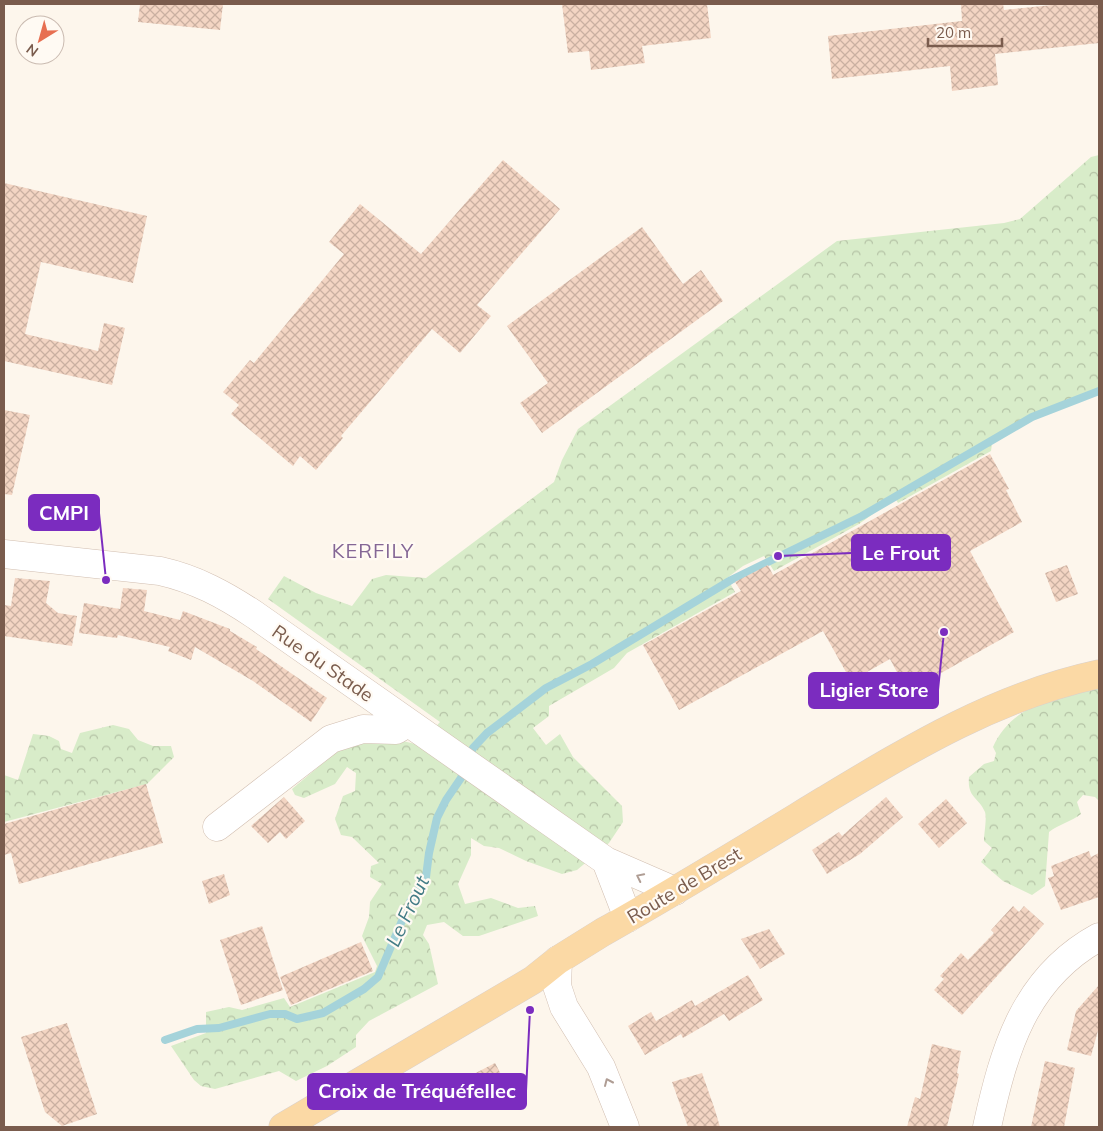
<svg xmlns="http://www.w3.org/2000/svg" width="1103" height="1131" viewBox="0 0 1103 1131" font-family="Mulish,sans-serif">
	<style>
		.forest { fill: url(#forest-crowns) }
		.lines { fill: none; stroke-linecap: round; stroke-linejoin: round }
		.stream { stroke: #a5d3da; stroke-width: 8 }
		.building { fill: url(#building-cross-hatch) }
		.minor-casing { stroke: #d1beb0; stroke-width: 29 }
		.major-casing { stroke: #dad1cd; stroke-width: 29 }
		.minor { stroke: #fff; stroke-width: 28 }
		.major { stroke: #fbd9a5; stroke-width: 28 }
		.oneway { stroke: #af9d94 }
		.labels { text-anchor: middle; dominant-baseline: central; stroke-width: 4.5; stroke-linejoin: round; paint-order: stroke }
		.street-label { font-size: 19px; fill: #7a5c4d; stroke: #fffaf3 }
		.neighbourhood-label { font-size: 20px; letter-spacing: 1px; fill: #846695; stroke: #fffaf3 }
		.water-label { font-size: 20px; font-style: italic; fill: #437c86; stroke: #fffaf3 }
		.leader { fill: none; stroke: #7b2cbf; stroke-width: 2 }
		.callout-dot { fill: #7b2cbf; stroke: #fffaf3; stroke-width: 2 }
		.callout { fill: #7b2cbf; stroke: #7b2cbf; stroke-width: 2 }
		.callout-label { font-size: 20px; text-anchor: middle; font-weight: bold; fill: #fff }
	</style>
	<defs>
		<pattern id="forest-crowns" width="20" height="18" patternUnits="userSpaceOnUse" patternTransform="scale(1.25)"><rect width="20" height="18" fill="#d8ecc9"/><path d="M2 6a3 3 0 1 1 6 0M12 15a3 3 0 1 1 6 0" fill="none" stroke="#b4c2a5"/></pattern>
		<pattern id="building-cross-hatch" width="8" height="8" patternUnits="userSpaceOnUse" patternTransform="scale(1.25)"><rect width="8" height="8" fill="#f3d5c3"/><path d="M0 0l8 8M0 8l8-8" fill="none" stroke="#cab0a1"/></pattern>
	</defs>
	<rect width="100%" height="100%" fill="#fdf6ec"/>
	<path class="forest" d="M1099 155V394L1039 417 992 444 991 451 898 503 895 498 859 524 774 571 764 556 743 566 727 578 735 592 627 653 614 668 549 706V716L533 728 546 745 560 734 573 757 622 806 623 822 609 843 577 870 562 874 526 861 499 848 484 846 471 838V855L458 884 465 904 491 898 518 908 535 906 538 916 479 936H463L444 922 427 925 423 935 429 944 438 984 369 1021 356 1035V1047L327 1066 296 1081 279 1071 215 1089 201 1086 194 1080 171 1046 206 1033V1012L229 1007 242 1010 284 998 290 1007 375 972 377 966 362 936 369 917 370 902 382 884 370 877 371 866 379 863 352 837 341 835 335 819 343 796 355 791 356 773 347 767 335 784 304 798 295 795 292 789 341 748 383 736 419 745 440 722 268 599 284 576 316 593 352 606 372 579 386 575 426 578 554 482 562 460 578 429 837 241 1004 223 1020 219 1091 157Z
		M1099 683V801L1095 797 1083 795 1077 802 1081 814C1071 822 1059 824 1049 832L1045 886 1032 895 1003 881 981 862 992 848 984 841C984 833 987 819 985 812 979 797 967 798 969 777L984 764 994 761 996 753 993 747C1011 705 1060 695 1099 683Z
		M113 725 129 729 138 740 153 746H171L174 757 147 784 4 822V775L18 780 33 734 49 736 59 741 61 749 72 753 80 733Z"/>
	<g class="lines">
		<path class="stream" d="M165 1040 197 1029 219 1028 270 1014H285L297 1019 323 1013 364 989 378 977 410 902 426 877 429 853 437 818 446 800 461 778 473 748 487 733 546 688 592 664 731 580 862 516 1032 417 1099 391"/>
	</g>
	<path class="building" d="M140 4H223L220 30 138 22Z
		M562 4H707L711 38 642 46 645 63 591 70 589 51 568 53Z
		M961 4H1003L1004 10 1061 4H1099V43L995 54 998 85 952 91 950 66 832 79 828 36 962 21Z
		M503 160 560 209 477 305 491 316 460 353 432 329 341 436 343 438 316 470 300 456 293 466 231 414 239 405 223 392 250 360 254 363 344 254 329 242 360 204 421 254Z
		M4 183 147 216 133 283 41 262 25 334 98 351 104 323 125 328 112 385 4 361Z
		M642 227 683 284 701 270 723 301 542 433 520 403 548 383 507 326Z
		M4 410 30 415 12 495 4 494Z
		M990 454 1009 489 1006 490 1022 522 970 551 1014 632 918 686 902 674 899 676 890 659 851 681 823 631 679 710 643 645 741 591 735 582 768 565 773 575Z
		M1067 565 1078 594 1056 602 1045 573Z
		M15 578 50 581 46 603 58 613 77 616 72 646 4 636V605L11 606Z
		M123 588 147 590 144 611 180 620 183 611 230 629V631L257 647 256 649 327 698 311 722 253 681 195 647 191 660 168 651 170 647 118 635 117 638 79 633 84 603 120 609Z
		M146 784 163 843 19 884 11 853 4 855V824Z
		M284 797 305 821 286 839 280 832 268 843 251 826Z
		M886 797 903 817 860 854 827 874 812 850 839 832 842 836Z
		M946 799 967 823 939 848 918 824Z
		M1089 851 1091 857 1099 853V897L1061 910 1048 878 1054 876 1051 866Z
		M224 874 230 895 209 904 202 881Z
		M1013 906 1019 912 1024 906 1044 924 962 1015 934 990 944 979 940 976 961 953 968 960 994 933 991 930Z
		M262 926 283 990 241 1005 220 940Z
		M769 929 785 954 760 969 741 939Z
		M361 942 373 971 291 1005 280 977Z
		M748 975 763 1000 729 1021 724 1014 683 1038 681 1034 645 1055 628 1026 651 1012 656 1021 692 1000 695 1006Z
		M1099 985V1027L1091 1056 1067 1050 1076 1011Z
		M67 1023 97 1114 62 1126 45 1112 21 1037Z
		M932 1044 961 1051 957 1073 959 1074 947 1127H907L915 1097 920 1099Z
		M1045 1061 1075 1068 1064 1127H1031Z
		M495 1063 512 1095 485 1110 468 1077Z
		M702 1073 715 1110 720 1127H688L672 1082Z"/>
	<g class="lines">
		<g class="minor-casing">
			<path id="minor" d="M4 554 160 571C196 579 225 595 255 615L606 861 675 891
				M217 827 331 739 363 729 396 730 408 723
				M606 861 628 918
				M558 960 557 986 564 1007 601 1067 625 1127
				M987 1127C1004 1050 1024 978 1099 937"/>
		</g>
		<g class="major-casing">
			<path id="major" d="M283 1127 533 980 558 960 603 932C678 890 751 845 825 800 913 747 997 696 1099 674"/>
		</g>
		<use href="#minor" class="minor"/>
		<use href="#major" class="major"/>
	</g>
	<defs><path id="oneway-chevron" d="M-2-3.5L2.5 0L-2 3.5" fill="none" stroke-width="1.6" stroke-linecap="round" stroke-linejoin="round" transform="scale(1.25)"/></defs>
	<g class="oneway">
		<use href="#oneway-chevron" transform="translate(640 877) rotate(-154)"/>
		<use href="#oneway-chevron" transform="translate(608 1082) rotate(-114)"/>
	</g>
	<g class="labels">
		<g class="street-label">
			<text transform="translate(323 663) rotate(35)">Rue du Stade</text>
			<text transform="translate(684 885) rotate(-31)">Route de Brest</text>
		</g>
		<g class="neighbourhood-label">
			<text x="373" y="550">KERFILY</text>
		</g>
		<g class="water-label">
			<text transform="translate(407 911) rotate(-65)">Le Frout</text>
		</g>
	</g>
	<path class="leader" d="M106 580L99 513M778 556L852 553M944 632L938 690M530 1010L526 1091"/>
	<g class="callout-dot">
		<circle cx="106" cy="580" r="5"/>
		<circle cx="778" cy="556" r="5"/>
		<circle cx="944" cy="632" r="5"/>
		<circle cx="530" cy="1010" r="5"/>
	</g>
	<g class="callout">
		<rect x="29" y="495" width="70" height="35" rx="5"/>
		<rect x="852" y="535" width="98" height="35" rx="5"/>
		<rect x="809" y="673" width="129" height="35" rx="5"/>
		<rect x="308" y="1074" width="218" height="35" rx="5"/>
	</g>
	<g class="callout-label">
		<text x="64" y="520">CMPI</text>
		<text x="901" y="560">Le Frout</text>
		<text x="874" y="697">Ligier Store</text>
		<text x="417" y="1098">Croix de Tréquéfellec</text>
	</g>
	<rect width="1103" height="1131" fill="none" stroke="#7a5c4d" stroke-width="10"/>
	<g transform="translate(40 40) rotate(217)"><circle r="24" fill="#fffaf3" stroke="#cabbb1"/>
	<path d="M0-4L9 19L0 12L-9 19Z" fill="#e76f51"/>
	<text y="-8" font-size="14" font-weight="bold" text-anchor="middle" fill="#7a5c4d">N</text>
	</g>
	<path d="M928 38v8h74v-8" fill="none" stroke="#7a5c4d" stroke-width="2.5"/>
	<text x="936" y="38" font-size="15" fill="#7a5c4d" stroke="#fffaf3" stroke-width="4" paint-order="stroke">20 m</text>
</svg>
